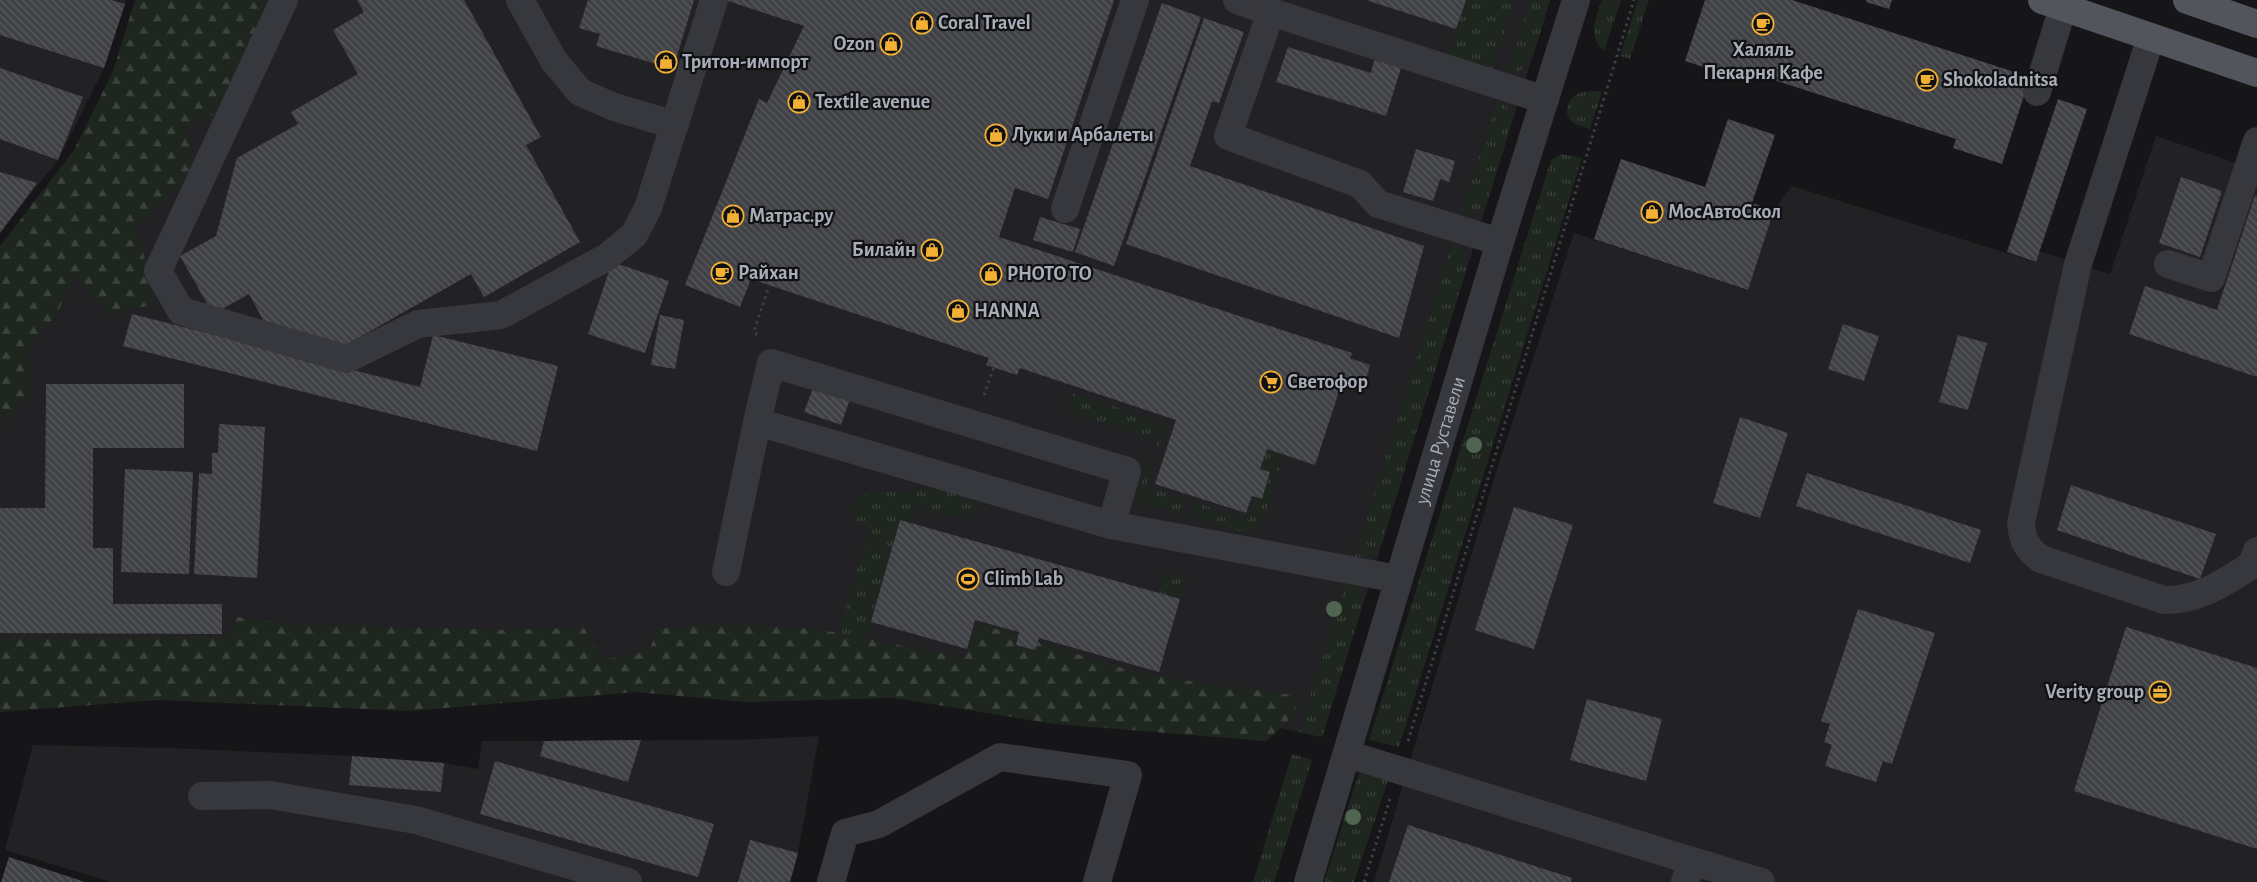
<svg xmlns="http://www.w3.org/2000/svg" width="2257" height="882" viewBox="0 0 2257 882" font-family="'Alegreya Sans',sans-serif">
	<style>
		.built { fill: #222225 }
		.grass { fill: url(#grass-tufts) }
		.forest { fill: url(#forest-firs) }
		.building { fill: url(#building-back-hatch) }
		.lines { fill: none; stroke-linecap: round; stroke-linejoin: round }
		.path { stroke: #3d3f44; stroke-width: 3; stroke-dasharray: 2.5 4; stroke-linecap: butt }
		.minor { stroke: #37383d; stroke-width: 28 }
		.major { stroke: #53555c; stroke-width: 28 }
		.tree { fill: #506452 }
		.labels { text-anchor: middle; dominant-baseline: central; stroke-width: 4.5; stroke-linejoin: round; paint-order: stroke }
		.poi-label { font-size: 20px; font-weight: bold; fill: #a8adb8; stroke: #111113; text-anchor: start }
		.street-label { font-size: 20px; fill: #a8adb8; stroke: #111113 }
	</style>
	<defs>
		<pattern id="grass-tufts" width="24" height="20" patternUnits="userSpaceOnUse" patternTransform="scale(1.25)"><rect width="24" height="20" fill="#1e261f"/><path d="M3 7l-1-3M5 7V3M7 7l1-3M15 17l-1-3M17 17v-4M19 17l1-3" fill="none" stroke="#3c433d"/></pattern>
		<pattern id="forest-firs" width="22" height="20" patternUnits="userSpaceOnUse" patternTransform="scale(1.25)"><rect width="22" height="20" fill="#1e261f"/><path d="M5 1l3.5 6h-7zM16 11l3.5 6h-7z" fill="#3c433d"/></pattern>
		<pattern id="building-back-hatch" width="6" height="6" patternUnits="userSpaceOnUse" patternTransform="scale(1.25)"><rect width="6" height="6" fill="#404145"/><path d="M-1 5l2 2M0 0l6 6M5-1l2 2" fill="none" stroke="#595a5e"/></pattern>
	</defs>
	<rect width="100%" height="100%" fill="#161618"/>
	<path class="built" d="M0 0H126L104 68 58 160 0 233Z
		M167 0H1550L1322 737 1112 691 0 663V299Z
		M2156 136 2257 170V882H1374L1496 472 1574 233 1747 290 1774 210 1792 186 2035 262 2039 251 2110 274Z
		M819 736 798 853 790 882H111L5 850 33 745 169 748 352 756 444 763 478 769 482 741 736 740Z"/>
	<path class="grass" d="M1466 0H1515L1492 70 1448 57Z
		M1531 0H1550C1545 15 1536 55 1527 65 1522 71 1513 74 1505 74Z
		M1602 0H1621L1604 51C1587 36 1596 18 1602 0Z
		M1638 0H1649L1630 59 1620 56Z
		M1602 91 1590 129C1585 127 1577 126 1572 122 1562 114 1568 97 1579 93 1586 91 1595 91 1602 91Z
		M1498 99 1510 110 1511 124 1487 203 1475 214 1460 216Z
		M1561 154 1582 158 1399 747 1369 740 1550 163 1552 159Z
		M1452 242 1463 252 1467 267 1382 543C1376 554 1367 557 1355 557Z
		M1073 393 1167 424 1159 447 1154 446 1156 438 1067 413Z
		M1267 449 1283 455 1265 516 1255 529 1239 531 1189 516 1193 502 1249 520 1256 498 1262 499 1270 472 1260 469Z
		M1151 455 1156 456 1146 486 1185 499 1180 513 1136 500Z
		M962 487 980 501 977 508 967 520 917 506 912 523 900 520 866 639 837 636 870 528C857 524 847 518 854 502L867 493Z
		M1163 574 1185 580 1180 599 1158 593Z
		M1346 582C1358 586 1364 592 1363 604L1322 737 1299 732Z
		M1292 754 1312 760 1274 882H1253Z
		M1359 773 1388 781 1354 882H1324Z"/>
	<path class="forest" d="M135 0H268L231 106 186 129 196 171 137 228 156 304 107 314 74 274 57 314 27 350 30 394 0 425V246L74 150 113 71Z
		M237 617 287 624 502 630 584 628 603 660 649 651 658 629 724 624 817 629 965 658 977 623 1145 675 1291 695 1298 712 1266 741 1055 724 894 698 745 702 636 692 410 711 157 700 0 712V639L228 638Z"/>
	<path class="building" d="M0 0H111L125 4 104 68 0 35Z
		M357 0H464L541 137 526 145 580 242 484 297 471 274 344 346 263 320 249 294 213 314 180 256 216 236 237 158 298 124 291 112 358 74 333 30 364 12Z
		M588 0H694L673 69 596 46 600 34 579 28Z
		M725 0H1114L1048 199 1015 188 999 237 1352 353 1350 358 1370 365 1364 387 1343 379 1315 465 1267 449 1260 469 1270 472 1262 499 1252 496 1246 513 1155 484 1176 420 1020 368 1017 375 986 365 989 358 751 279 740 307 685 285 759 99 767 103 804 26Z
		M1366 0H1466L1456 29Z
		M1705 0H1792L2030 77 2002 164 1953 148 1956 139 1731 66 1728 75 1685 61Z
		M1867 0H1892L1889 9 1866 2Z
		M1162 3 1201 17 1114 266 1075 252Z
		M1204 18 1244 32 1219 103 1212 101 1190 166 1424 246 1399 338 1126 244Z
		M1288 47 1371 73 1375 57 1402 65 1386 116 1276 82Z
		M0 68 83 97 58 160 0 139Z
		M2058 99 2087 109 2036 262 2007 252Z
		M1728 119 1775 135 1752 203 1774 210 1748 290 1594 239 1621 159 1705 187Z
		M1416 149 1455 161 1449 182 1440 179 1433 201 1403 192Z
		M0 172 37 183 0 233Z
		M2181 177 2222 191 2200 257 2159 243Z
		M2255 195 2257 196V377L2129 334 2145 286 2217 310Z
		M1040 217 1080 229 1073 252 1033 240Z
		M612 262 669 281 645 353 588 334Z
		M132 314 420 387 433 335 558 366 537 451 123 346Z
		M660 315 684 320 675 369 651 365Z
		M1843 324 1879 336 1864 381 1828 369Z
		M1958 335 1987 343 1968 410 1939 402Z
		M816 380 852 393 841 425 804 412Z
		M46 384H184V448H93V548H113V604H222V634L0 633V508H45Z
		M1740 417 1788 433 1760 518 1713 503Z
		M219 424 265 427 257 578 194 574 199 473 212 474V453H218Z
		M125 469 193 472 189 574 121 572Z
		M1807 473 1981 530 1970 563 1796 506Z
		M2071 485 2216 534 2200 579 2057 530Z
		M1514 507 1573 525 1534 649 1475 630Z
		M900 520 1180 599 1159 672 1039 638 1035 650 1016 645 1019 632 975 620 967 649 871 622Z
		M1858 609 1935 633 1892 764 1883 761 1876 782 1825 766 1832 745 1824 742 1830 724 1821 721Z
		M2126 627 2257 668V849L2074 791Z
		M1587 699 1662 719 1646 781 1570 760Z
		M641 740 628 782 540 756 544 741Z
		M352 756 444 763 441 792 349 785Z
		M495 761 714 824 698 877 480 814Z
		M1408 825 1572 878 1571 882H1389Z
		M750 840 798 853 790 882H738Z
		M9 857 85 882H1Z"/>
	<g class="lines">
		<path class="path" d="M757 335 754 331 769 286
			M984 395 996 361
			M1408 741 1634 0
			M1364 882 1390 799"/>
		<g class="minor">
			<path d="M284 0 158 271 181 311 347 359 418 324 501 315 607 257 634 235 648 208 714 0"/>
			<path d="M520 0 554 61 580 92 614 107 675 125"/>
			<path d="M1237 0 1271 12"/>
			<path d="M2151 37 2078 264 2021 523C2022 540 2027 549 2041 559L2164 600C2199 601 2224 582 2252 565L2257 551"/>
			<path d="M2037 92 2063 7"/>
			<path d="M1065 209 1135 0"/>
			<path d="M1500 242 1378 204 1360 184 1228 136 1271 12 1545 100"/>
			<path d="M2168 264 2211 278 2257 141"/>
			<path d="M757 422 771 363 1127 471 1111 525"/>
			<path d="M726 572 757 422 1111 525 1398 579"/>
			<path d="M1347 754 1692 861"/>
			<path d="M202 796 270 795 416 820 628 882"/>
			<path d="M831 882 845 833 879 824 1000 757 1128 775 1097 882"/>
			<path id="s1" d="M1308 882 1500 242 1576 0"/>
			<path d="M1685 882 1692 861 1761 882"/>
		</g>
		<path class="major" d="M2042 0 2257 73
			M2187 0 2257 24"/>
	</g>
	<g class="tree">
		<circle cx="1474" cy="445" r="8"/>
		<circle cx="1334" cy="609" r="8"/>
		<circle cx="1353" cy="817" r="8"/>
	</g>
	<defs>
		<g id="shop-ring" transform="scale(1.125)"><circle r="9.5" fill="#111113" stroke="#f2b134" stroke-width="1.5"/><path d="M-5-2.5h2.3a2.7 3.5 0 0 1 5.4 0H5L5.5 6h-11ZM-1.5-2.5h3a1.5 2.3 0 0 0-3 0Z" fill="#f2b134"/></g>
		<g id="cafe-ring" transform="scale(1.125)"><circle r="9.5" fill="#111113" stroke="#f2b134" stroke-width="1.5"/><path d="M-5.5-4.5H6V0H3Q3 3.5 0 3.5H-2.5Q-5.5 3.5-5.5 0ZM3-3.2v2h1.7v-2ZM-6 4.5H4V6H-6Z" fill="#f2b134"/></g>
		<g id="supermarket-ring" transform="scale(1.125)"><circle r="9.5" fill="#111113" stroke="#f2b134" stroke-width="1.5"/><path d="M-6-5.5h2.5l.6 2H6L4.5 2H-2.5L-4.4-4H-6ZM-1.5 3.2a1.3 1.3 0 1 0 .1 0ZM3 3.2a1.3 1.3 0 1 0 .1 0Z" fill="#f2b134"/></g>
		<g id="stadium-ring" transform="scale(1.125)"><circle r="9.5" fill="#111113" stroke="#f2b134" stroke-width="1.5"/><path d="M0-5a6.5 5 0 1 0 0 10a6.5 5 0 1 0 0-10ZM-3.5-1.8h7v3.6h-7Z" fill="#f2b134"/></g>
		<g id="office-ring" transform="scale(1.125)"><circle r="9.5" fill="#111113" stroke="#f2b134" stroke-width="1.5"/><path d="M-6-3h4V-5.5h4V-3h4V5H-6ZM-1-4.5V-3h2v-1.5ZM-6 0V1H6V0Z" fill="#f2b134"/></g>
	</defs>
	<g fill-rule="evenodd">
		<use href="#shop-ring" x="922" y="23"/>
		<use href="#cafe-ring" x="1763" y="24"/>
		<use href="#shop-ring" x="891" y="44"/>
		<use href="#shop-ring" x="666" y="62"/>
		<use href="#cafe-ring" x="1927" y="80"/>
		<use href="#shop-ring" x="799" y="102"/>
		<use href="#shop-ring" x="996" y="135"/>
		<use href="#shop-ring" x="1652" y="212"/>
		<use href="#shop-ring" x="733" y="216"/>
		<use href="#shop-ring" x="932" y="250"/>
		<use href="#cafe-ring" x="722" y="273"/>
		<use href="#shop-ring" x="991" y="274"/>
		<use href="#shop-ring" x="958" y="311"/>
		<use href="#supermarket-ring" x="1271" y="382"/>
		<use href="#stadium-ring" x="968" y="579"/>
		<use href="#office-ring" x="2160" y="692"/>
	</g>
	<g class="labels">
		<g class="poi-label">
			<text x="938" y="23">Coral Travel</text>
			<text x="875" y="44" text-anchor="end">Ozon</text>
			<text x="1763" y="50" text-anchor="middle">Халяль<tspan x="1763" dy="23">Пекарня Кафе</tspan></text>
			<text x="682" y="62">Тритон-импорт</text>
			<text x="1943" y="80">Shokoladnitsa</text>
			<text x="815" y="102">Textile avenue</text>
			<text x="1012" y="135">Луки и Арбалеты</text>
			<text x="1668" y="212">МосАвтоСкол</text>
			<text x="749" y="216">Матрас.ру</text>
			<text x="916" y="250" text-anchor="end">Билайн</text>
			<text x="738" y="273">Райхан</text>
			<text x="1007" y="274">PHOTO TO</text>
			<text x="974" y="311">HANNA</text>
			<text x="1287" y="382">Светофор</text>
			<text x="984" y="579">Climb Lab</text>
			<text x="2144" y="692" text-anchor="end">Verity group</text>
		</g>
		<g class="street-label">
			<text stroke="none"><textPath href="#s1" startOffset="461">улица Руставели</textPath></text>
		</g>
	</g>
</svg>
